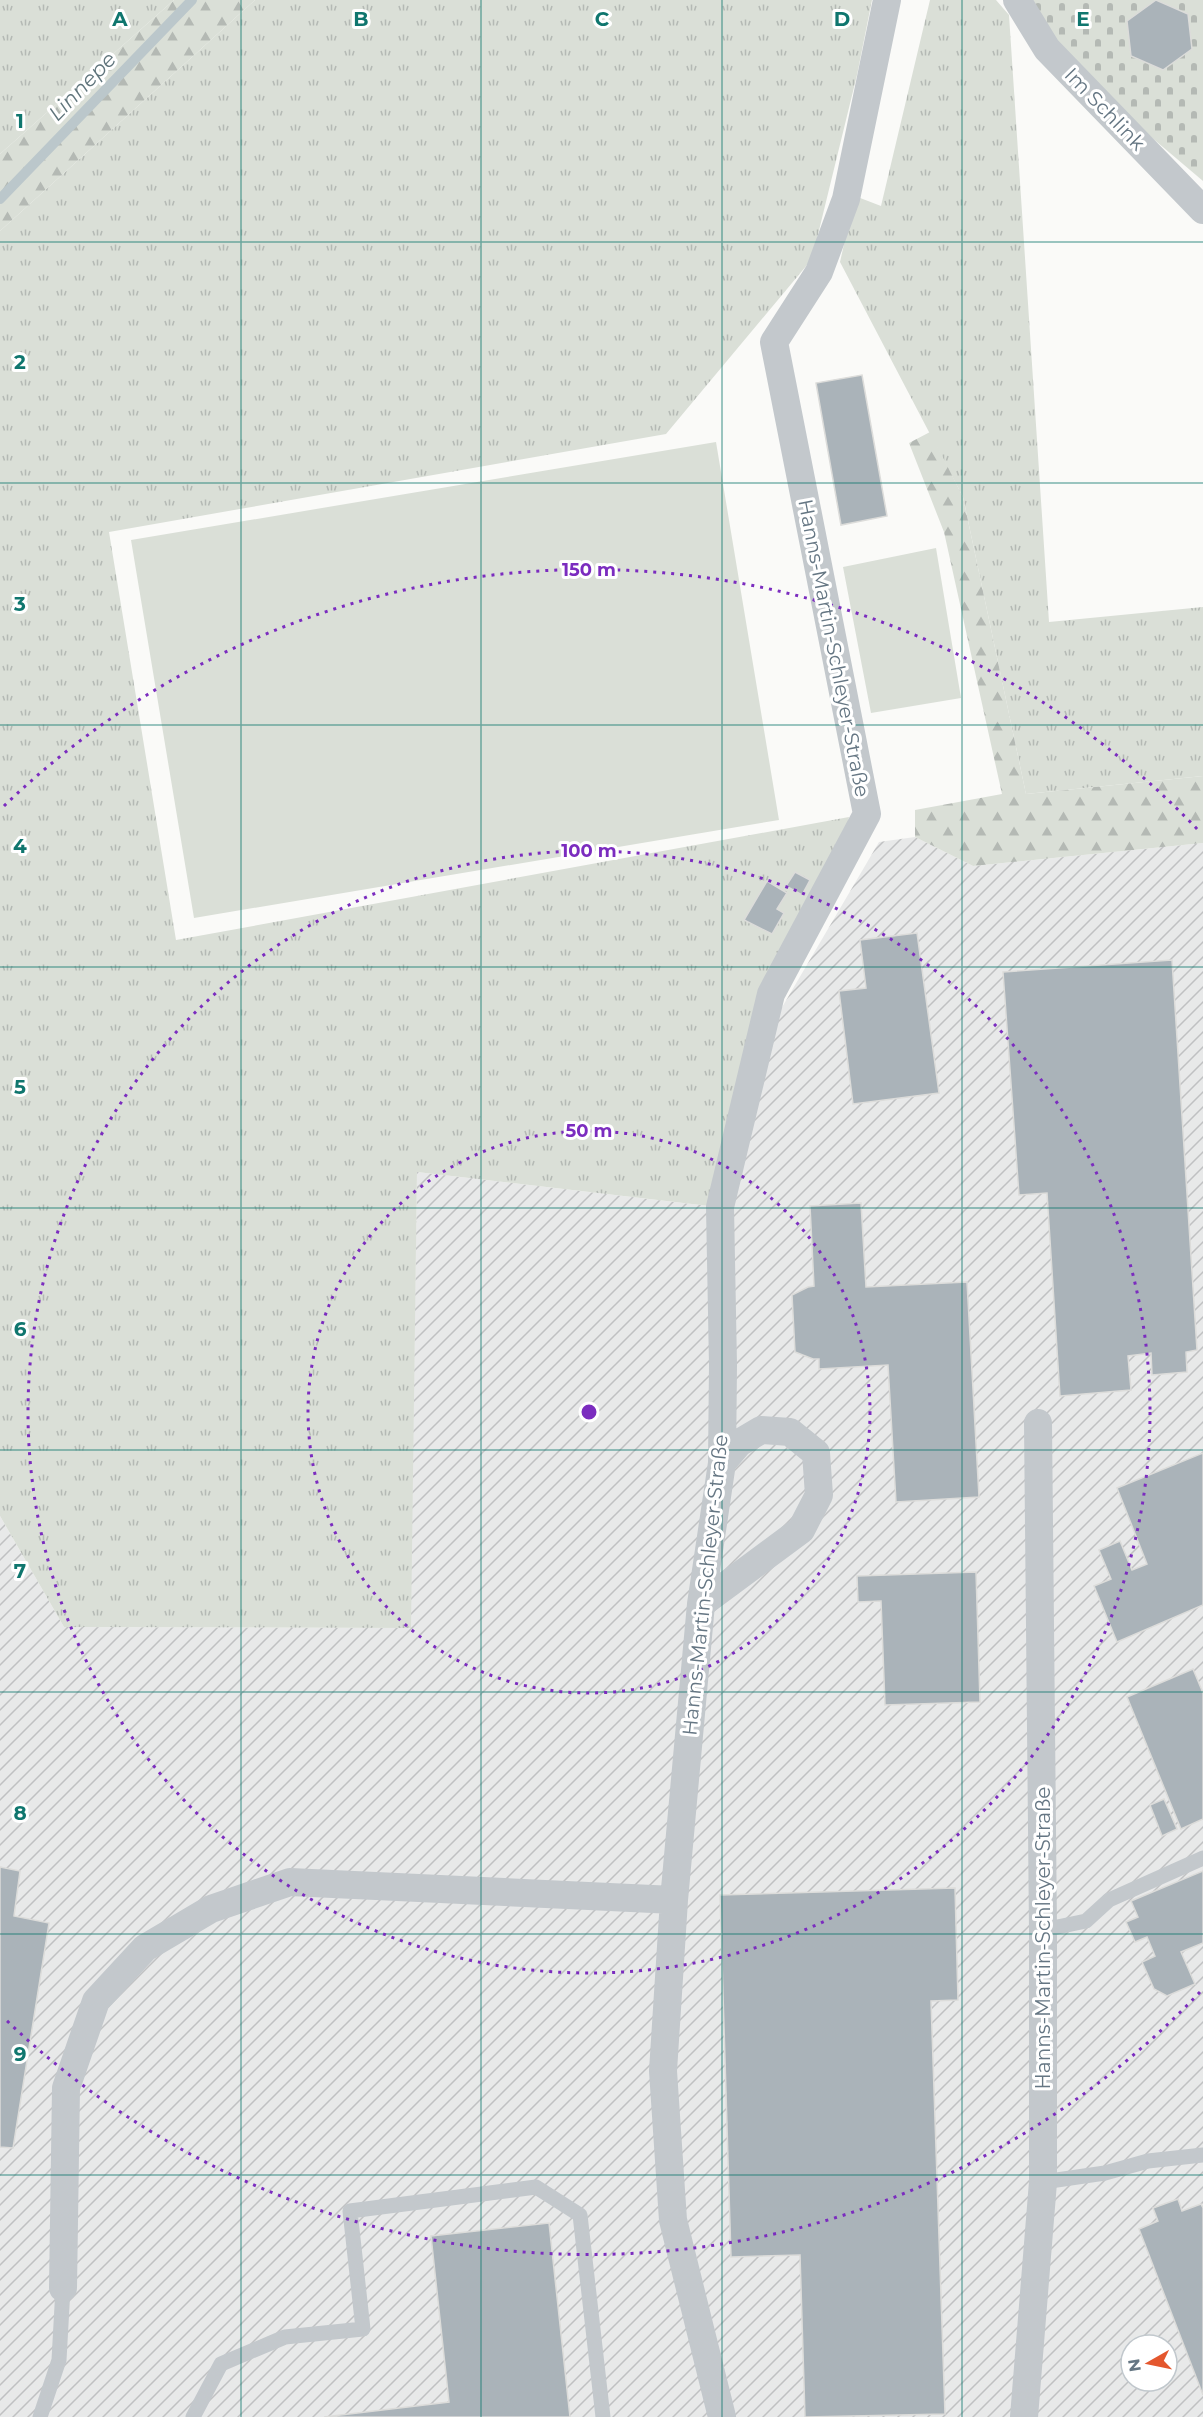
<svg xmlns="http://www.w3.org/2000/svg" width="1203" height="2417" viewBox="0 0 1203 2417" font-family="Montserrat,sans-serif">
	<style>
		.industrial { fill: url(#industrial-furrows); fill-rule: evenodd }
		.grass { fill: url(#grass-tufts) }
		.forest { fill: url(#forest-firs) }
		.cemetery { fill: url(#cemetery-stones) }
		.pitch { fill: #dadfd7 }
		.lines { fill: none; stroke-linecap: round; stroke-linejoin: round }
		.stream { stroke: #bbc7cb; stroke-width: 10 }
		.building { fill: #aab3b9; stroke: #dcdcda; stroke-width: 1.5 }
		.lane { stroke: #c3c8cc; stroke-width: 15 }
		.street { stroke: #c3c8cc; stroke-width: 28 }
		.grid { fill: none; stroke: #0f766e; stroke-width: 1.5; stroke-opacity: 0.55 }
		.ring { fill: none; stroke: #7b2cbf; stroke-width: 3; stroke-dasharray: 3 6 }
		.labels { text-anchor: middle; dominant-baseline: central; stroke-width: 6; stroke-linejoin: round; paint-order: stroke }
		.street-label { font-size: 20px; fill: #657683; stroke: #fff }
		.water-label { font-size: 21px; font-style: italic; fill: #60757c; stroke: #fff }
		.grid-label { font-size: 20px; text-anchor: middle; font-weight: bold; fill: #0f766e; stroke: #fff; stroke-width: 6; stroke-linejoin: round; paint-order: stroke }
		.centre { fill: #7b2cbf; stroke: #fff; stroke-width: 3 }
		.ring-label { font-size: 18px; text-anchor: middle; font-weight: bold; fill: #7b2cbf; stroke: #fff; stroke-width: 6; stroke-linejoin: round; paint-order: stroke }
	</style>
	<defs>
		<pattern id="industrial-furrows" width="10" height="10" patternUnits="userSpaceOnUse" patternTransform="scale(1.5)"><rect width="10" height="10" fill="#e8e9e9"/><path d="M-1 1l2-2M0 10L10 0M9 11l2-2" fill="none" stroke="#c0c1c2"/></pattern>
		<pattern id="grass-tufts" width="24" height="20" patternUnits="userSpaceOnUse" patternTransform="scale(1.5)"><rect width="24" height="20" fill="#dadfd7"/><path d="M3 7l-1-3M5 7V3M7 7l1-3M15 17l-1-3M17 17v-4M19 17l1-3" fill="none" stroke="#b4b9b4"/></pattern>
		<pattern id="forest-firs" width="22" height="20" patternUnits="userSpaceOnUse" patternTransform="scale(1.5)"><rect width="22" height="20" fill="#dadfd7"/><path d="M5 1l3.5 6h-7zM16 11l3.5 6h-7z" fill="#b4b9b4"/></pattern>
		<pattern id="cemetery-stones" width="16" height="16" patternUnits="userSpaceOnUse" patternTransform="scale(1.5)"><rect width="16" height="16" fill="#dadfd7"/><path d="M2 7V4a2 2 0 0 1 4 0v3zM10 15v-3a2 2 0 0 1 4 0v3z" fill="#b4b9b4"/></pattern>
	</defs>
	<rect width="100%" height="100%" fill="#fafaf8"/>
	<path class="industrial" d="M915 837 973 866 1203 843V2417H0V1516L64 1627 410 1628 417 1172 709 1206 781 1009 879 842ZM1131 2345H1167V2381H1131Z"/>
	<path class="grass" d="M0 0H174L0 154Z
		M255 0H872L857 75 812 259 666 434 109 532 176 940 849 817 844 844 806 909 709 1206 417 1172 411 1628 64 1627 0 1516V231Z
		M930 0H996L1009 15 1049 622 1203 607V776L1026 794 963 497 840 262 855 196 881 206Z"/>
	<path class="forest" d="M174 0H255L0 231V154Z
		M930 432 963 497 1026 794 1203 776V843L973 866 915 837V810L1002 794 944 532 909 443Z"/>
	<path class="cemetery" d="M1029 0H1203V181L1085 81Z"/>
	<path class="pitch" d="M716 442 779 820 194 918 131 540Z
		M936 548 961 698 871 713 843 567Z"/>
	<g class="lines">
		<path class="stream" d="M0 199 192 0"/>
	</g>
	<path class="building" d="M1156 0 1188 14 1192 49 1163 70 1131 56 1127 21Z
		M862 375 887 516 841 525 816 383Z
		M795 872 810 880 802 895 786 886Z
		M767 881 787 893 777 909 784 913 772 934 744 920Z
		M917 933 939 1093 853 1104 839 991 866 988 860 940Z
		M1172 960 1197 1350 1186 1352 1187 1372 1152 1375 1151 1353 1128 1356 1131 1390 1060 1396 1047 1193 1019 1195 1003 972Z
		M861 1203 866 1287 967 1282 979 1497 896 1502 888 1365 819 1369V1359H813L795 1352 792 1295 808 1287 814 1286 810 1206Z
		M1203 1453V1605L1117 1642 1094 1586 1111 1579 1099 1550 1120 1541 1132 1570 1147 1564 1117 1488Z
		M976 1572 980 1702 885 1705 881 1601 858 1602 857 1576Z
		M1193 1669 1203 1693V1819L1181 1829 1127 1697Z
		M1164 1799 1177 1829 1162 1836 1150 1805Z
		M0 1867 20 1871 14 1916 49 1923 13 2148 0 2147Z
		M1203 1871V1943L1181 1952 1195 1984 1167 1996 1154 1989 1142 1962 1155 1956 1147 1937 1135 1942 1126 1922 1138 1917 1131 1901Z
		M955 1888 958 2000 931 2001 945 2414 805 2417 800 2255 731 2257 720 1895Z
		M1178 2199 1182 2211 1201 2204 1203 2208V2395L1139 2229 1158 2221 1153 2208Z
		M549 2223 570 2417H324L449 2402 431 2236Z"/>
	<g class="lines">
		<path class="lane" d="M1043 1930 1086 1921 1109 1900 1203 1858
			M1043 2182 1105 2173 1148 2161 1203 2155
			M40 2417 59 2360 63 2288
			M193 2417 221 2364 285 2337 363 2329 350 2211 536 2187 580 2215 603 2417"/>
		<path class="street" d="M1017 0 1047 49 1203 210
			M701 1604 801 1530 819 1495 816 1453 790 1432 761 1430 739 1443 722 1463
			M63 2288 66 2088 96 2001 145 1948 211 1909 290 1882 674 1900
			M722 2417 673 2220 663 2071 674 1900 701 1604 722 1463 723 1365 720 1207 771 994 867 814 774 342 819 272 846 199 887 0
			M1024 2417 1043 2182V1930L1038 1423"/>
	</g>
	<path class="grid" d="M241 0V2417M481 0V2417M722 0V2417M962 0V2417M0 242H1203M0 483H1203M0 725H1203M0 967H1203M0 1208H1203M0 1450H1203M0 1692H1203M0 1934H1203M0 2175H1203"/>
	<g class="ring">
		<circle cx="589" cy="1412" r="281"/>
		<circle cx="589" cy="1412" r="561"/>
		<path d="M1200 1992A842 842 0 0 1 4 2018M4 806A842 842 0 0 1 1200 832"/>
	</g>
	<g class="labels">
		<g class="street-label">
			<text transform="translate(1105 109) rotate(46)">Im Schlink</text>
			<text transform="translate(834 648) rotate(79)">Hanns-Martin-Schleyer-Straße</text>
			<text transform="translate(705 1585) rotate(-84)">Hanns-Martin-Schleyer-Straße</text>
			<text transform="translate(1043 1938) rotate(-90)">Hanns-Martin-Schleyer-Straße</text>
		</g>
		<g class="water-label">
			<text transform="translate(82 86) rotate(-46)">Linnepe</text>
		</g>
	</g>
	<g class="grid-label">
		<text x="120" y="26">A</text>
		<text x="361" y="26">B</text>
		<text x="602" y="26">C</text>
		<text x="842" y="26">D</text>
		<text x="1083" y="26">E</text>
		<text x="20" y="128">1</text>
		<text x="20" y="369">2</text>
		<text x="20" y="611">3</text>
		<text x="20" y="853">4</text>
		<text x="20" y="1094">5</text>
		<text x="20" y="1336">6</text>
		<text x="20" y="1578">7</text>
		<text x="20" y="1820">8</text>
		<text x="20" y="2061">9</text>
	</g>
	<circle cx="589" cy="1412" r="9" class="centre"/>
	<g class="ring-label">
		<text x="589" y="576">150 m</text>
		<text x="589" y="857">100 m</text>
		<text x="589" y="1137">50 m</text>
	</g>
	<g transform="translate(1149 2363) rotate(261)"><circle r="28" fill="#ffffff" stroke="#c1c8cd" stroke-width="1.5"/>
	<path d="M0-4.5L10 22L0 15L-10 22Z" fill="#e4572e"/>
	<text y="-9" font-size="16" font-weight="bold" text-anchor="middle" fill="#657683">N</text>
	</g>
</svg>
